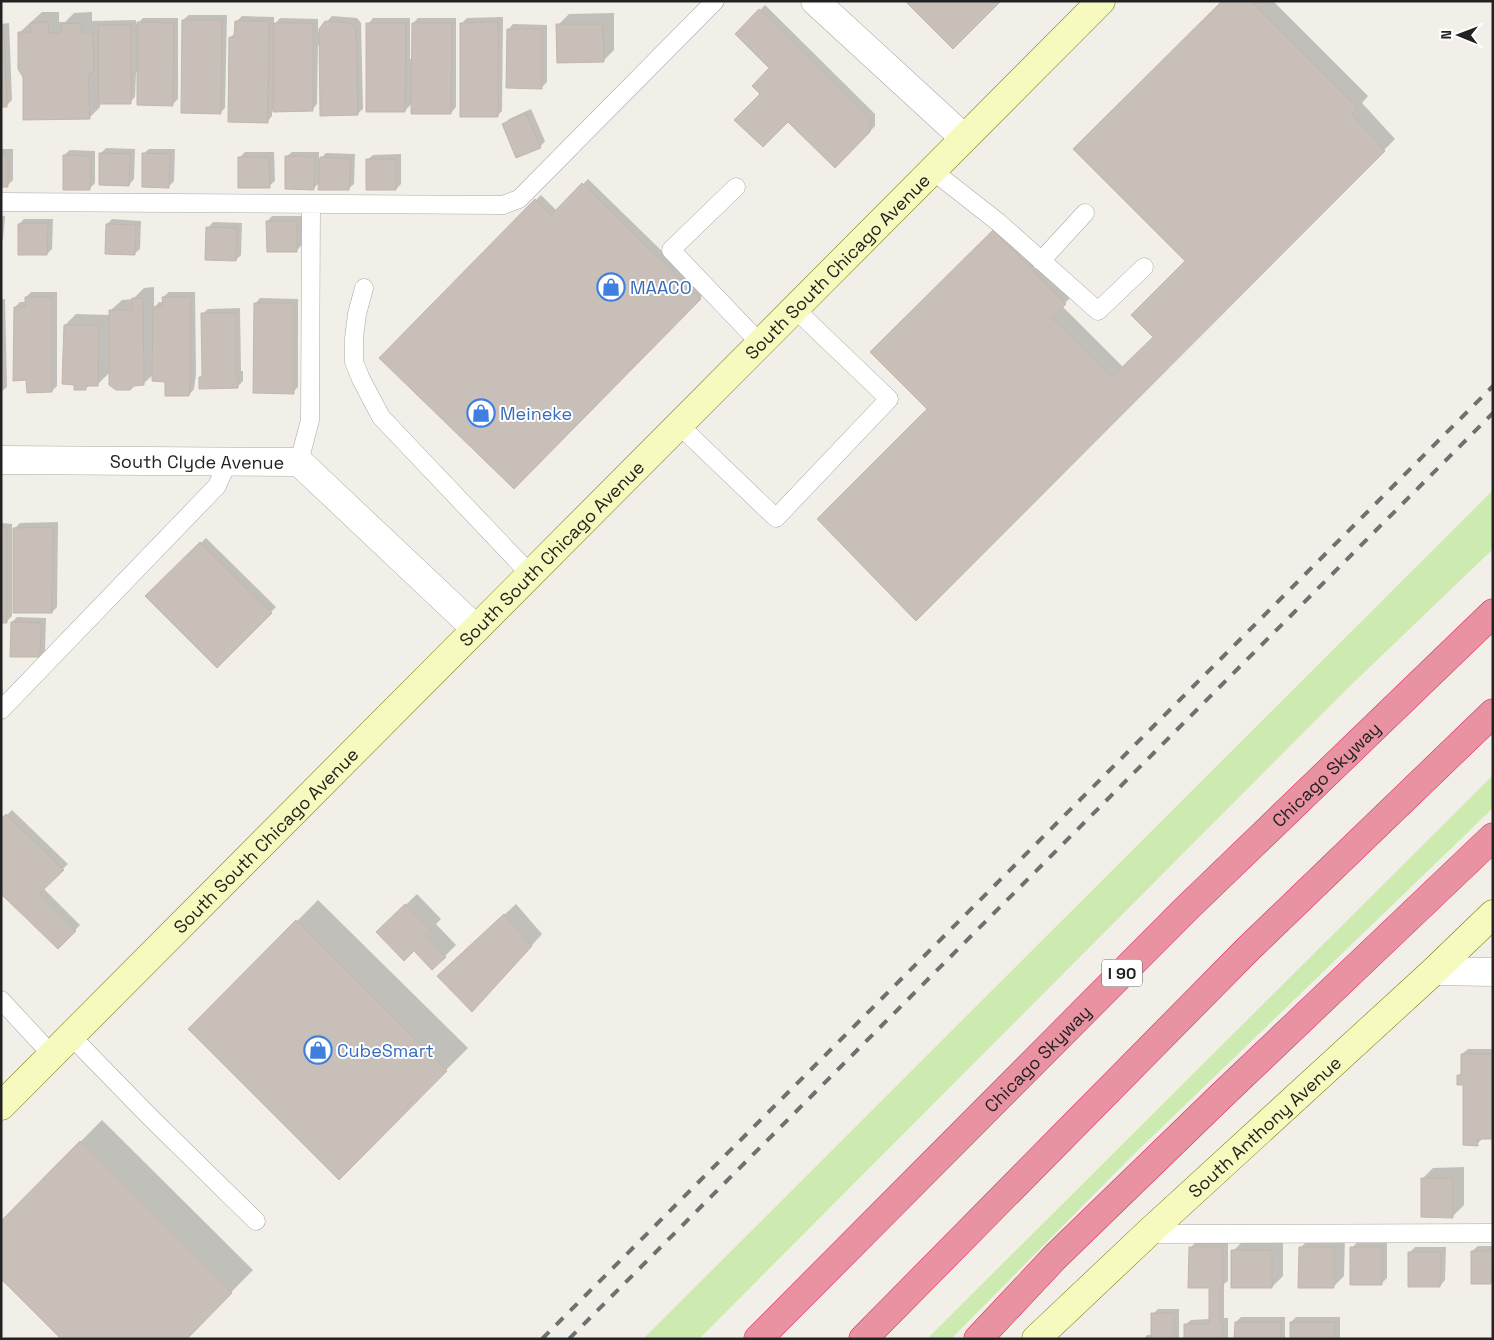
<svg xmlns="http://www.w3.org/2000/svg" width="1494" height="1340" viewBox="0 0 1494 1340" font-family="'Space Grotesk',sans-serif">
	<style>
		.grass { fill: #cdebb0 }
		.shadow { fill: #0003 }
		.building { fill: #c7bfb8; stroke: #c4b6ab }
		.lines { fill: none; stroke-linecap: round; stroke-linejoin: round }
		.lane-casing { stroke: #a9a9a9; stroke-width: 19 }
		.street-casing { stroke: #a9a9a9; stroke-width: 29 }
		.secondary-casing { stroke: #707d05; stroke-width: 29 }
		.highway-casing { stroke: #dc2a67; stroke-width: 29 }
		.lane { stroke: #fff; stroke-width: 18 }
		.street { stroke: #fff; stroke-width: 28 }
		.secondary { stroke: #f7fabf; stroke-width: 28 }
		.highway { stroke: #e892a2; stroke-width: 28 }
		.rail { stroke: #707070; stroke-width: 4; stroke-dasharray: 10 10; stroke-linecap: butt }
		.labels { text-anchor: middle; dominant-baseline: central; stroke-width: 4; stroke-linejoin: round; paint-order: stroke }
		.shield { fill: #fff; stroke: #646464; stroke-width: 1 }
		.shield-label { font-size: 16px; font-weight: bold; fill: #222 }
		.street-label { font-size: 18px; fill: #222; stroke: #fff }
		.shop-label { font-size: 18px; fill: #366cbe; stroke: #fff; text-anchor: start }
	</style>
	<rect width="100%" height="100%" fill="#f2efe9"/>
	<path class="grass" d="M1493 490V549L1349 687 699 1339H643Z
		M1493 775V808L1127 1161 951 1339H927Z"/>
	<path class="shadow" d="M1224 1H1273L1368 96 1362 103 1395 139 916 619 928 409 872 352 1005 220 1076 292 1062 306 1123 367 1154 337 1186 261Z
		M765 5 875 114V126L835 167 762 94 771 68 737 34Z
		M42 12H59V22H65L74 13 92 12V21L136 20V25L143 18H178V99L173 104 138 72H136L135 97 130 102H100V107L89 118 24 77 19 33Z
		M614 13V50L603 61 558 25 569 14Z
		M189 15H227L225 108 220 113 183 20Z
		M242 16 274 17V25L280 18 318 19V32L332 16 357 18 361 23 363 109 357 114 320 45H318L317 104 312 110H272V116L267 122 231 37 236 32V22Z
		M503 17 502 111 497 116 462 23 467 18Z
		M373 18H410V59H413V23L418 18H456V107L451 113 412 103 405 111 368 24Z
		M9 23 12 100 7 105 1 106V24Z
		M513 24 547 25V82L542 87 508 30Z
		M531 109 545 141 540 147 504 125 509 119Z
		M106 148 135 149 134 179 129 185 100 154Z
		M1 149H13V180L8 185H1Z
		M149 149H175L174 181 168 187 143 154Z
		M70 150 95 151V183L89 189 64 155Z
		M245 152H274L275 181 269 186 240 157Z
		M292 152H319V160L326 153 355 154 354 184 348 189 320 182 314 188 286 157Z
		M401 154V184L396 189 367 160 373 155Z
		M588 179 705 293 514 488 381 358 541 195 557 211Z
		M1 216H5L3 240 1 242Z
		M272 216H302V245L296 251 267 222Z
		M24 219H53L52 249 47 254 19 224Z
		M112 219 141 221 140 249 134 254 107 224Z
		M213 222 242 223 241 255 236 260 208 228Z
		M154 287V308L159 302H164L163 297 169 292H195L196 374 194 389 189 395 154 374 143 384 110 372 97 385H90L85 389 65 325 76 314 110 315V311L122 300 133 299 144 288Z
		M31 292H57V386L52 391 15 307 20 302H26V297Z
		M260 298 298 299V387L293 392 255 304Z
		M1 299H5L7 387 1 392Z
		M240 308 241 371H243V381L237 387 201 378 203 376 202 314 208 309Z
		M58 522 57 607 52 612 15 528 20 523Z
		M1 523 12 524V616L6 622 1 621Z
		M206 538 276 607 217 666 147 596Z
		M17 617 46 618 45 651 40 656 12 622Z
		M1 664 3 696 1 697Z
		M12 810 68 864 43 888 80 925 58 948 1 821Z
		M417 894 441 919 436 924 456 945 445 956 414 949 378 932Z
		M318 900 468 1048 339 1178 190 1029Z
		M516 904 542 934 483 1000 450 965Z
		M1468 1049H1493V1137L1482 1138V1139L1477 1144 1464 1083 1458 1076 1463 1071 1462 1054Z
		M102 1120 253 1270 185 1339 1 1222Z
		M1464 1167V1205L1453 1216 1422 1179 1433 1168Z
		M1311 1237H1345L1344 1276 1333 1287 1300 1248Z
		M1244 1240H1283V1276L1272 1287 1233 1251Z
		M1357 1242 1387 1243V1278L1382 1283 1352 1248Z
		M1195 1243H1228V1281L1224 1284V1318H1228V1339H1185V1325L1191 1320 1210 1319V1287L1190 1248Z
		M1478 1246H1493V1281L1491 1282 1472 1251Z
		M1415 1247H1446L1445 1280 1440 1286 1410 1252Z
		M1158 1309H1179V1339H1144L1147 1335H1152L1153 1314Z
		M1241 1317H1285V1339H1236V1322Z
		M1296 1317H1340V1339H1291V1322Z"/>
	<path class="building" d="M905 1H1001L953 49Z
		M1222 1H1251L1358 108 1352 114 1385 151 916 621 817 519 927 409 870 352 993 230 1066 304 1052 318 1112 377 1153 337 1131 315 1185 261 1073 149Z
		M759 9 870 119V132L835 168 788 122 763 147 734 120 760 94 752 86 769 68 735 34Z
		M182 20H222L221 114 181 113Z
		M235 21H269L268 123 228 122 229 37H234Z
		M325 21 351 23 356 28 358 115 320 116 319 29Z
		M49 22 48 33H61L62 24 81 23 82 32H93L94 71 88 76 90 119 23 120V77L18 69V32H31L30 23Z
		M137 22 174 23 173 106 137 105Z
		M498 22V117H460V23Z
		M273 23H313V111L273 112Z
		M366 23H406L405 112H366Z
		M412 23H452L451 114H411Z
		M556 24H603L604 62 557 63Z
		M98 25H131V104H98Z
		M1 28H4L7 107H1Z
		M507 29H542V89L506 88Z
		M526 113 541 148 516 158 502 124Z
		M99 153 130 154 129 186 99 185Z
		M142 153 170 154 169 188 142 187Z
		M1 154H8V187H1Z
		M63 155 91 156 90 190H63Z
		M285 156 315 157 314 190 285 189Z
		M238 157H269L270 188H238Z
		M320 157 351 159 349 190H318Z
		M366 159H396V190H366Z
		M582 183 701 299 514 489 379 358 535 199 551 215Z
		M266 221H297V252H267Z
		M48 223 47 255H18V224Z
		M106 224 136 225 135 255 105 254Z
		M206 227 237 228 236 261 205 260Z
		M25 297H52V392L27 393 26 380 13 381 14 307H25Z
		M162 297H191V380L189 396H165V382L152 381 153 307 163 306Z
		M132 298H143L144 385 134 386 130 390H116L109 385V310H132Z
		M254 303H294V394L253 393Z
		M201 313H236V376H238V388L199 389V377H202Z
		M64 325H99L98 386H86V390H74V385L62 384Z
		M53 527 52 613H13V528Z
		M1 528H7V623H1Z
		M200 542 272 613 217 668 145 596Z
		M11 622 41 623 40 657H10Z
		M6 814 64 870 39 894 76 931 58 949 1 894V819Z
		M405 904 431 931 425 936 446 957 432 970 414 951 404 961 376 932Z
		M504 914 532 946 472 1012 437 976Z
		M296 920 447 1071 339 1180 188 1029Z
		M1461 1054H1493V1139H1477L1478 1146 1463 1145V1085H1457V1075H1461Z
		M80 1141 232 1293 187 1339H61L1 1279V1221Z
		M1421 1178H1453V1218L1421 1217Z
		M1189 1247H1223V1287H1220V1323H1223V1339H1184V1324H1209V1288H1188Z
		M1299 1247H1334V1288H1298Z
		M1350 1247H1382V1285H1350Z
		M1231 1250H1272V1288H1231Z
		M1471 1251H1493L1491 1284H1471Z
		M1408 1252H1441L1440 1287H1408Z
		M1151 1313H1174V1339H1151Z
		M1235 1322H1281V1339H1234Z
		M1290 1322H1335V1339H1290Z"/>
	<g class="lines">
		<g class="lane-casing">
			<path id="lane" d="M933 171 998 222 1098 311 1144 267
				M736 187 671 250 760 343
				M1 202 503 205 519 199 715 1
				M1041 261 1085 213
				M364 288 357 314 354 338V362L361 379 381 417 530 574
				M679 425 776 518 889 399 795 309
				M299 462 310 420 311 204
				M1 710 217 486 228 461
				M1 1000 52 1055
				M71 1036 149 1116 256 1221
				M1147 1234 1493 1233"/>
		</g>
		<g class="street-casing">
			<g id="street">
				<path d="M815 1 964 138"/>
				<path id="s1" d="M1 460 299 462 476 629"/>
				<path d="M1434 971 1493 972"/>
			</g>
		</g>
		<g class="secondary-casing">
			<g id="secondary">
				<path id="s2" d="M1 1106 1101 1"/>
				<path id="s3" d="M1036 1339 1147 1234 1434 971 1493 914"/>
			</g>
		</g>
		<g class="highway-casing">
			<g id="highway">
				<path id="s4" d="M758 1339 1186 909 1493 613"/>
				<path d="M863 1339 1247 950 1493 713"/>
				<path d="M978 1339 1056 1256 1220 1097 1493 837"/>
			</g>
		</g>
		<use href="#lane" class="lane"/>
		<use href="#street" class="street"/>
		<use href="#secondary" class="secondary"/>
		<use href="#highway" class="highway"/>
		<path class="rail" d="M542 1339 1493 386
			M569 1339 1493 413"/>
	</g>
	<defs>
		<g id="shop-ring" transform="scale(1.4375)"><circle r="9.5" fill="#fff" stroke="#3f7fe0" stroke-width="1.5"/><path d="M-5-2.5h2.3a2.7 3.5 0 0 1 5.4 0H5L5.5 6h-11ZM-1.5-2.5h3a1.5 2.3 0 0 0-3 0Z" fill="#3f7fe0"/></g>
	</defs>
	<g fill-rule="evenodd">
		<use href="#shop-ring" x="611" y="287"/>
		<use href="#shop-ring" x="481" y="413"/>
		<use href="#shop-ring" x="318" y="1050"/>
	</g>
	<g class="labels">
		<rect class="shield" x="1102" y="959.5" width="40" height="27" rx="4"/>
		<g class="shield-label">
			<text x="1122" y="973">I 90</text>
		</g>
		<g class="street-label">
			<text stroke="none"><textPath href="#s2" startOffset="1185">South South Chicago Avenue</textPath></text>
			<text stroke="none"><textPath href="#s1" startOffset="196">South Clyde Avenue</textPath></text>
			<text stroke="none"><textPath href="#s2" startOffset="780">South South Chicago Avenue</textPath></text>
			<text stroke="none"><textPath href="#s4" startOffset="801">Chicago Skyway</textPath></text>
			<text stroke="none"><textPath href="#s2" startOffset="375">South South Chicago Avenue</textPath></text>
			<text stroke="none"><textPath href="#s4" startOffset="396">Chicago Skyway</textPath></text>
			<text stroke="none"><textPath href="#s3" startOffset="312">South Anthony Avenue</textPath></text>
		</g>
		<g class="shop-label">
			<text x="630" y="287">MAACO</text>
			<text x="500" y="413">Meineke</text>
			<text x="337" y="1050">CubeSmart</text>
		</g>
	</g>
	<rect width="1494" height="1340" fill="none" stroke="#222222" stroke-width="5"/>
	<g transform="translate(1459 35) rotate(271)" stroke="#ffffff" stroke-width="4" paint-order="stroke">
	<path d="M0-4L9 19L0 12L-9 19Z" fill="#222222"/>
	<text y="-8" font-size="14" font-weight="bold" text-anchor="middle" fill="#222222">N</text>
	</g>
</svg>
